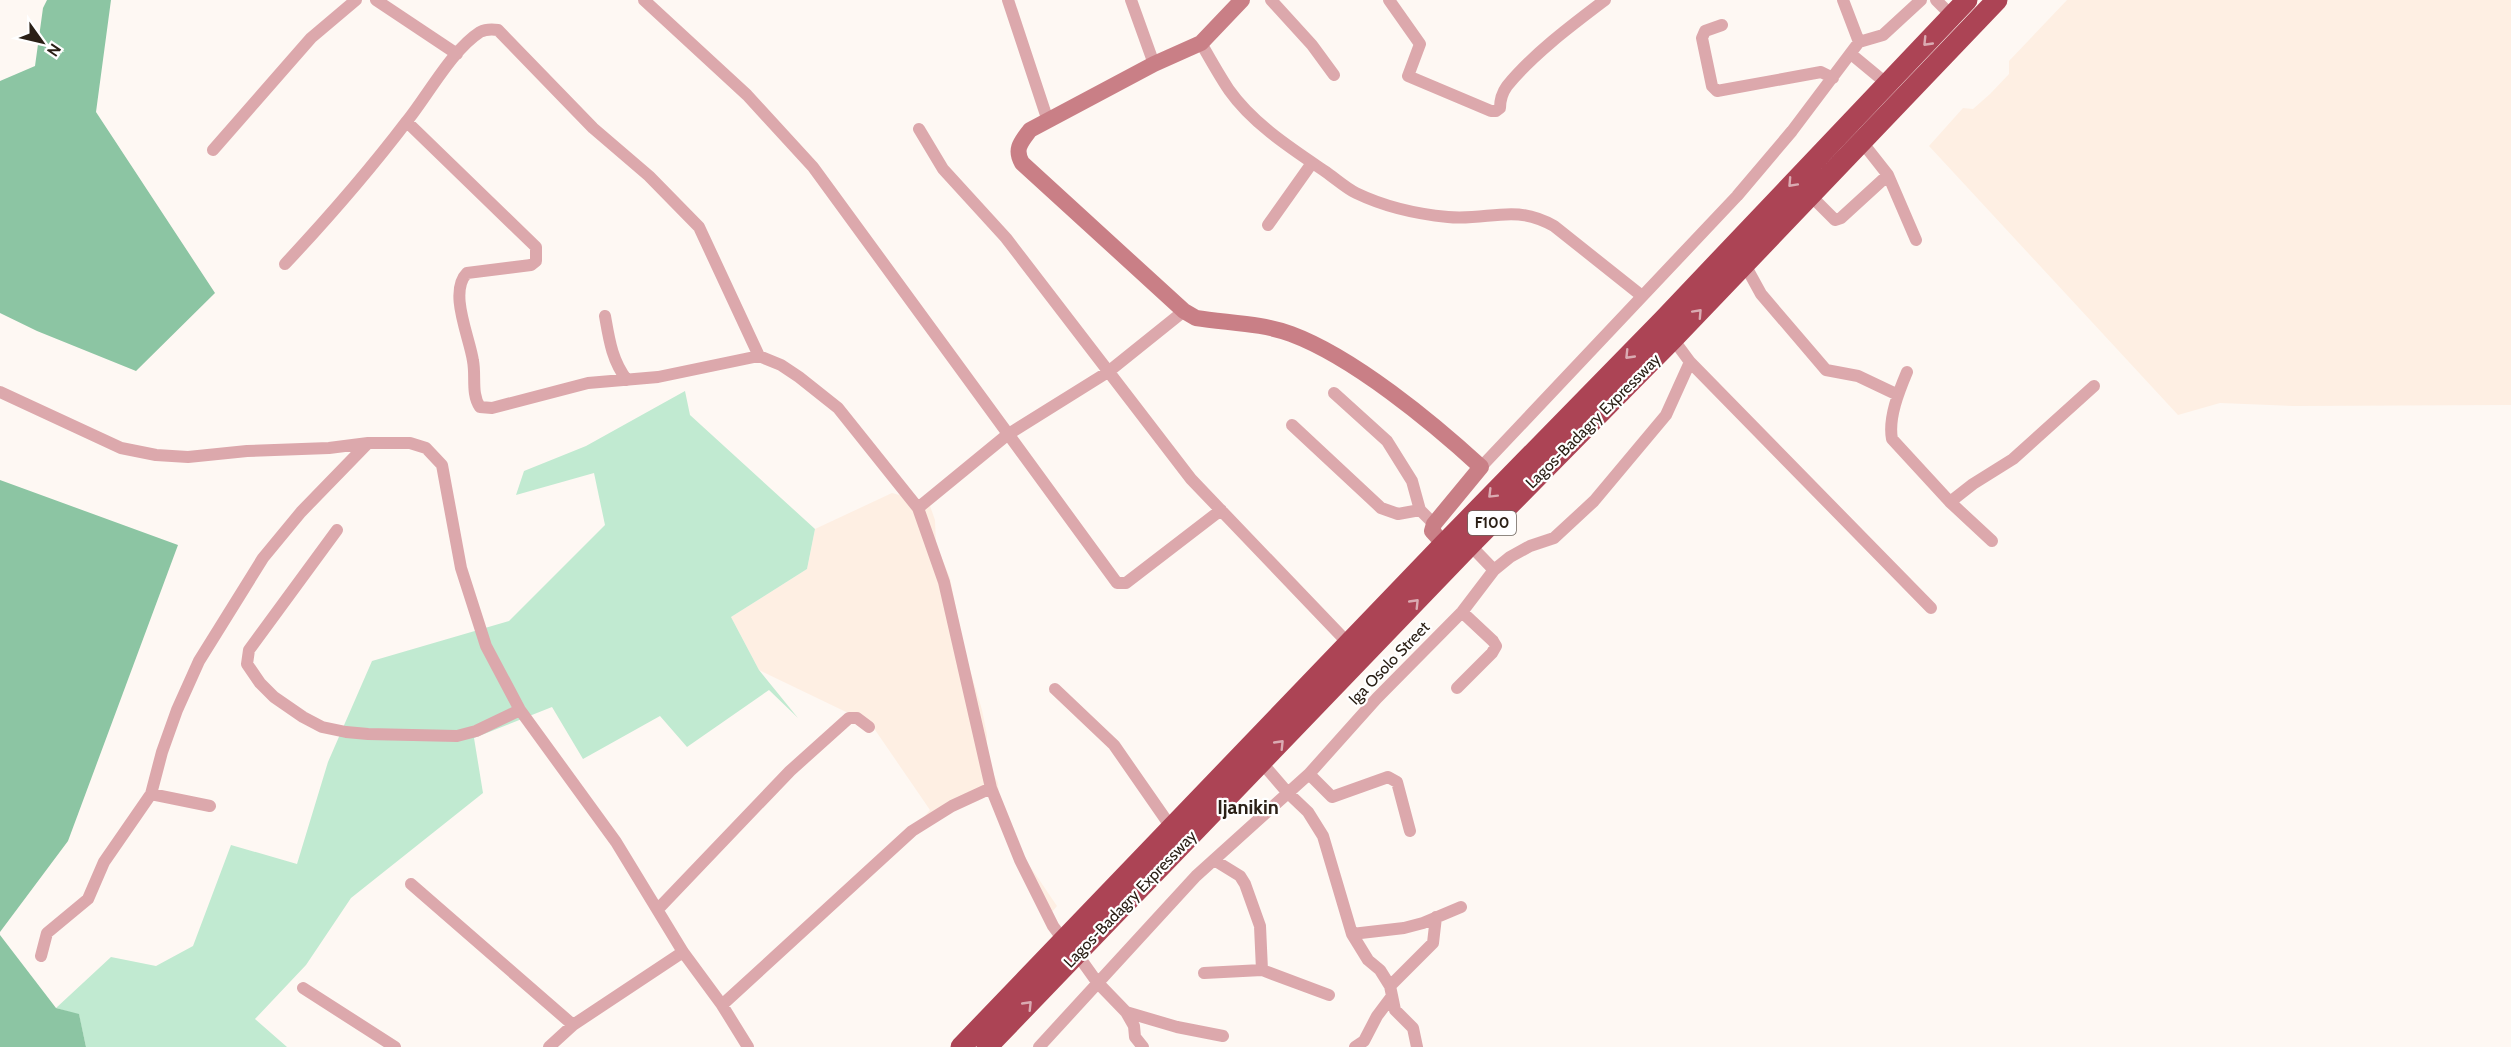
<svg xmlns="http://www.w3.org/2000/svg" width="2511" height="1047" viewBox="0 0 2511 1047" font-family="Cabin,sans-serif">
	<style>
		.built { fill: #feefe3 }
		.green { fill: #c1ead1 }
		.forest { fill: #8cc5a3 }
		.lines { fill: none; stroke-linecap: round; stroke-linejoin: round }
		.street { stroke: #dca8ac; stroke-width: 12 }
		.secondary { stroke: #c97f86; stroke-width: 16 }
		.highway { stroke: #ac4455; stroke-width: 21 }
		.oneway { stroke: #daabb2 }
		.labels { text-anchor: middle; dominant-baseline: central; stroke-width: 4.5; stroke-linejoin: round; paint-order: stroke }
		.shield { fill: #fff; stroke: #6b635c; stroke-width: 1.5 }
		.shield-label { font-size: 15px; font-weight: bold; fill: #2b2016 }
		.street-label { font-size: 16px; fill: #2b2016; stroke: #fff }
		.quarter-label { font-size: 20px; font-weight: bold; fill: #2b2016; stroke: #fff }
	</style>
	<rect width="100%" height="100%" fill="#fef8f3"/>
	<path class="built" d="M2067 0H2511V405L2293 406 2220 403 2178 415 1929 146 1963 108 1973 109 1990 94 2009 74V61Z
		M892 493 929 503 935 520 936 544 950 578 965 653 982 710 987 735V762L998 783 999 796 1021 853 1057 906 1046 919 996 798 987 796 941 815 893 854 930 810 871 724 759 670 731 617 807 569 815 529Z"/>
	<path class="green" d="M685 391 690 415 815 529 807 569 731 617 759 670 798 718 769 690 687 747 660 716 583 759 552 707 474 738 483 793 351 898 306 965 255 1019 287 1047H86L79 1015 56 1008 111 957 156 966 193 946 231 845 297 864 328 762 372 661 509 621 605 525 594 473 516 495 524 471 586 446Z"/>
	<path class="forest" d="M47 0H111L96 112 215 293 136 371 37 331 0 313V81L35 66 43 8Z
		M0 480 178 545 68 841 0 932Z
		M0 935 56 1008 79 1014 86 1047H0Z"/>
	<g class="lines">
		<path class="street" d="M376 0 457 54
			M644 0 747 95 813 167 1117 583H1126L1221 510
			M1008 0 1048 121
			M1131 0 1154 64
			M1271 0 1312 45 1334 75
			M1389 0 1420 44 1408 76 1491 111H1496L1500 108C1500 100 1502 93 1507 86 1533 54 1572 25 1605 0
			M1843 0 1859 42
			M1936 0 1952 16
			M1722 25 1705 31 1702 38 1712 86 1717 91 1821 72 1833 78
			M1201 43C1210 59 1219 75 1229 90 1253 124 1292 149 1326 172 1336 179 1346 188 1356 193 1385 207 1416 214 1448 217 1489 221 1513 203 1554 226L1642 296
			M1851 54 1886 83
			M407 122 536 247V261L531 265 467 273C448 292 470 338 473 361 476 376 471 394 480 407L492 408 588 383 658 377 759 356
			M919 129 943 169 1006 238 1191 479 1348 643
			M213 150 311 38 356 0
			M1888 175 1916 240
			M1810 195 1835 220 1841 218 1888 175 1862 142
			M1268 225 1312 163
			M1744 263 1761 294 1826 370 1858 376 1898 395
			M285 264C328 218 369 171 407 121 428 95 452 50 480 32 486 29 491 29 498 30L593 128 649 176 699 227 759 356 781 365 799 377 838 408 918 508 944 582 991 788 1020 860 1053 926 1064 941
			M605 316C609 339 612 361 627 380
			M1673 339 1690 362 1931 608
			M1907 372C1899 391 1888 418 1892 439L1950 502 1973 484 2013 459 2094 386
			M0 392 121 448 156 455 188 457 247 451 329 448 368 443H410L426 448 442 465 461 568 486 646 520 710 616 842 683 952 722 1005 748 1047
			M1334 393 1387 441 1412 481 1420 510 1434 524
			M1292 425 1381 508 1398 514 1420 510
			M1481 467 1737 196 1792 131 1859 42 1883 35 1921 0
			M1950 502 1992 541
			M918 508 1007 435 1108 372 1184 311
			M337 530 249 650 247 664 260 683 274 697 303 717 322 727 346 732 368 734 457 736 476 731 520 710
			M1470 545 1494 570
			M1457 688 1492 653 1496 646 1493 641 1462 612
			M1055 689 1114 745 1171 827
			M1262 763 1287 792 1308 812 1323 836 1352 934 1368 960 1380 970 1390 986 1395 1010 1413 1028 1417 1047
			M1309 774 1332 797 1388 777 1397 782 1410 831
			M151 794 210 806
			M1214 860 1240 876 1245 884 1260 926 1262 970
			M411 884 573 1025
			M659 908 790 771 849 718H857L869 727
			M1352 934 1404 928 1423 923 1461 907
			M1077 954 1097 982 1126 1012 1134 1026 1135 1037 1143 1047
			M41 956 47 933 88 899 104 862 151 794 162 752 177 710 199 661 263 558 301 512 368 443
			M1204 973 1262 970 1329 995
			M1390 986 1433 943 1436 917
			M303 988 395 1047
			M722 1005 912 831 952 806 991 788
			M1126 1012 1177 1027 1223 1036
			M549 1047 573 1025 683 952
			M1039 1047 1196 876 1309 774 1377 698 1462 612 1494 570 1510 557 1530 546 1554 538 1594 501 1666 415 1690 362
			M1355 1047 1364 1041 1377 1016 1392 996"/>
		<path class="secondary" d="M1242 0 1201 43 1154 64 1030 130C1021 142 1014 149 1022 163L1184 311 1196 318C1227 323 1262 323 1291 334 1353 357 1432 422 1481 467L1434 524 1432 531 1444 544"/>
		<path class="highway" d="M961 1047 1444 544 1664 319 1967 0
			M987 1047 1470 545 1673 339 1997 0"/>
	</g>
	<defs><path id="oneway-chevron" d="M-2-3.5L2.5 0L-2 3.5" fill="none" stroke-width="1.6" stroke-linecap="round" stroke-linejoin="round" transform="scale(1.5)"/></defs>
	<g class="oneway">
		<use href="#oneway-chevron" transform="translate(1927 42) rotate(134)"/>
		<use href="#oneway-chevron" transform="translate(1792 183) rotate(133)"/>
		<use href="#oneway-chevron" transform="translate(1698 313) rotate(-47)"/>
		<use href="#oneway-chevron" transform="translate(1629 355) rotate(134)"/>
		<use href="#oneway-chevron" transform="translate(1492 494) rotate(135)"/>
		<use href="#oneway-chevron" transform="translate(1415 603) rotate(-46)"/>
		<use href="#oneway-chevron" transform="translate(1280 744) rotate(-46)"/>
		<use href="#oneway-chevron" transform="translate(1028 1005) rotate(-46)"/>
	</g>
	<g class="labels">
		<rect class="shield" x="1468" y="511" width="48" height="24" rx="4.5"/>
		<g class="shield-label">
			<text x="1492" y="523">F100</text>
		</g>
		<g class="street-label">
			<text transform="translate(1593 421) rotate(-45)">Lagos-Badagry Expressway</text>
			<text transform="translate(1389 663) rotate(-46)">Iga Osolo Street</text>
			<text transform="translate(1130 899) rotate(-46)">Lagos-Badagry Expressway</text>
		</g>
		<g class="quarter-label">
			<text x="1248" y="807">Ijanikin</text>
		</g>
	</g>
	<g transform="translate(42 42) rotate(124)" stroke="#ffffff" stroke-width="4.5" paint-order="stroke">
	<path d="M0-4.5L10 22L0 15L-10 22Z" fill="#2b2016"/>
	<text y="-9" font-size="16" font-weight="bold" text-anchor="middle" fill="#2b2016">N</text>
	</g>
</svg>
